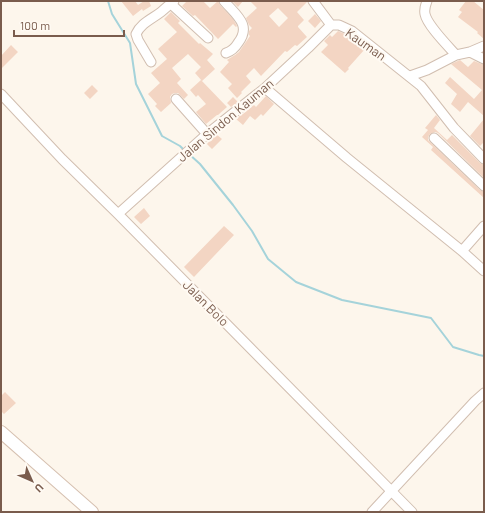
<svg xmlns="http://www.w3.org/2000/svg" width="485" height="513" viewBox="0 0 485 513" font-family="Barlow,sans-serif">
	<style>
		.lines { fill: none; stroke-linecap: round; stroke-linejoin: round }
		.stream { stroke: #a5d3da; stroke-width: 2 }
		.building { fill: #f3d5c3; fill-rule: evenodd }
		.street-casing { stroke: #d1beb0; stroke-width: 11 }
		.secondary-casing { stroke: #d6c0b0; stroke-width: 14 }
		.street { stroke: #fff; stroke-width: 9 }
		.secondary { stroke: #fff; stroke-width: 12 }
		.labels { text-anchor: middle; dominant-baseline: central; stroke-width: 4; stroke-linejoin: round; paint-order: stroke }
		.street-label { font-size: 13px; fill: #7a5c4d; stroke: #fffaf3 }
	</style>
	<rect width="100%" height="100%" fill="#fdf6ec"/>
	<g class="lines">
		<path class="stream" d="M108 1 112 14 130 43 136 84 162 136 180 146 184 150
			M189 154 200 164 233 205 252 231 268 259 296 282 342 300 431 318 453 347 479 355 484 356"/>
	</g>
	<path class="building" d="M121 1H135L138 5 144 1H149L151 6 143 11 142 9 133 16Z
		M187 1H203L210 8 218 1 220 5 233 19 237 26 236 27 233 24 218 39 195 15 193 16 182 6Z
		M232 1H243L238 7Z
		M250 1H307V2L297 12 304 20 298 26V27L307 37 297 46 295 45 287 52 285 51 261 76 254 68 246 76 251 82 241 92 242 93 237 98 228 88 232 84 220 72 229 62 227 60 235 55 239 52 250 36 249 35V31L252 28 249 25 246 18 257 8ZM278 8 288 18 279 27 269 16Z
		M466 1H473L484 10V39L477 33 478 32 458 17 462 12 459 10Z
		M171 12 180 21 178 23 199 44 200 43 213 54 207 60 215 69 202 81 195 73 201 67 188 54 172 68 181 79 177 83 188 95 184 99 178 93H175L172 94 170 97 171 103 161 112 155 106 157 104 148 94 160 83 151 73 167 59 158 49 177 32 164 19Z
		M315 14 321 21 315 28 308 21Z
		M338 31 349 36 365 49 348 68 349 69 345 73 321 52 328 45 324 41 330 35 332 37Z
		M11 45 18 52 1 69V56Z
		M460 60 468 67 474 61 484 65V116L468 102 460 112 451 104 457 94 445 83 450 77 474 99 482 90 451 64Z
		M201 80 227 107 218 115H217L206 124 196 112 206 104 198 95 196 97 190 90Z
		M92 85 98 91 90 99 84 93Z
		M266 96 274 104 263 116 261 114 255 120 250 116 243 125 236 119 242 114H243L254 105 256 107Z
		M233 97 238 102 231 107 227 103Z
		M436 115 440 120 434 128 447 140 452 135 480 163 484 165V178L438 133 435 132 430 134 428 137V140L480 190 484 192V198L431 150 433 147 422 137 428 130 425 128Z
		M484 119V142L480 146 470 136Z
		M216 134 222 139 212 149 207 144Z
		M144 208 150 216 141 224 134 217Z
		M224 226 234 235 194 277 184 267Z
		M5 392 16 403 4 414 1 411V396Z"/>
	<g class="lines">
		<g class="street-casing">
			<path id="street" d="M224 1C236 15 252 25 238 43 235 48 232 51 226 53
				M313 1 331 25H339L352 31 421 86 454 128 484 159
				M427 1C425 6 424 9 425 14 427 25 448 46 456 55
				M171 4 208 38
				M470 52 484 46
				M151 62 138 40 136 34C141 23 152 19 161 12 166 8 170 4 174 1
				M410 76 427 70 456 55 470 52 484 59
				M265 88 347 158 462 251 484 271
				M1 94 62 159 118 214 412 512
				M176 99 207 134
				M434 138 484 186
				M118 214 207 134 265 88 308 48 331 25
				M462 251 484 226
				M372 512 475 401 484 393"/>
		</g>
		<g class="secondary-casing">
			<path id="secondary" d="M1 432 92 512"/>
		</g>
		<use href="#street" class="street"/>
		<use href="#secondary" class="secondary"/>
	</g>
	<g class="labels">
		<g class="street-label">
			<text transform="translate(366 44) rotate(35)">Kauman</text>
			<text transform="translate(225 120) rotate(-40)">Jalan Sindon Kauman</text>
			<text transform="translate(206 303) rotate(45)">Jalan Bolo</text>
		</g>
	</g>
	<rect width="485" height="513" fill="none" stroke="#7a5c4d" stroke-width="4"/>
	<g transform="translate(32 481) rotate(135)" stroke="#fffaf3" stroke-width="3" paint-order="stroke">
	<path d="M0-3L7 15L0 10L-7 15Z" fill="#7a5c4d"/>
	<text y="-6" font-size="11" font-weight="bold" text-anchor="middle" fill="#7a5c4d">U</text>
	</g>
	<path d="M14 30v6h110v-6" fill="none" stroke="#7a5c4d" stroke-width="2"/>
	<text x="20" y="30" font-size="12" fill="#7a5c4d" stroke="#fffaf3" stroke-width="3" paint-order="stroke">100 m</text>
</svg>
